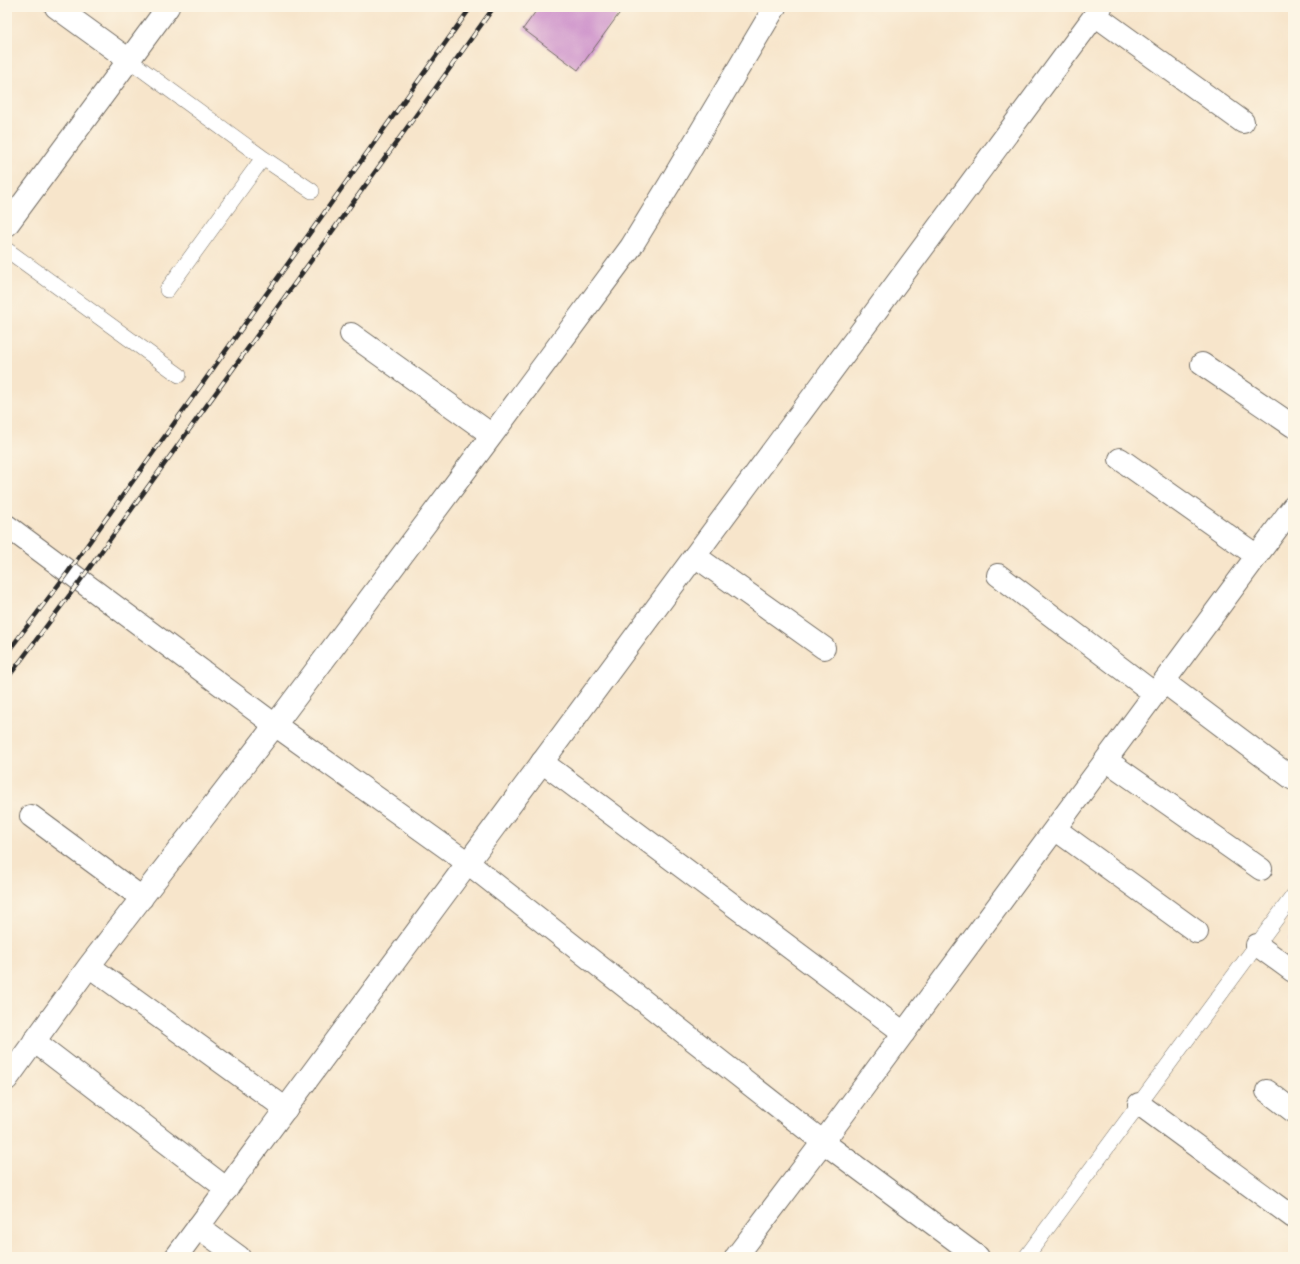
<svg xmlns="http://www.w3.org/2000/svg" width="1300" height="1264" viewBox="0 0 1300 1264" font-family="'IM FELL French Canon',serif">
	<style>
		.building { fill: #cc8fca }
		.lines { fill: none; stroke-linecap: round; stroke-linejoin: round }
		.service-casing { stroke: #726c63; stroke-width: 16 }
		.minor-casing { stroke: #726c63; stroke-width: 24 }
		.tertiary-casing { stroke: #726c63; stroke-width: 24 }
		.service { stroke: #fff; stroke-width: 15 }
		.minor { stroke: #fff; stroke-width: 22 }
		.tertiary { stroke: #fff; stroke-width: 22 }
		.rail-casing { stroke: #2b2b2b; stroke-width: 4.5 }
		.rail { stroke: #fcf5e5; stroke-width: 3; stroke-dasharray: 9; stroke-linecap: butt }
	</style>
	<rect width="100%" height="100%" fill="#fcf5e5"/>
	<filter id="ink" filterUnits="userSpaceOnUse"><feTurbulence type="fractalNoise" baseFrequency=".025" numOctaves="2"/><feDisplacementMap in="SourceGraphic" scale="8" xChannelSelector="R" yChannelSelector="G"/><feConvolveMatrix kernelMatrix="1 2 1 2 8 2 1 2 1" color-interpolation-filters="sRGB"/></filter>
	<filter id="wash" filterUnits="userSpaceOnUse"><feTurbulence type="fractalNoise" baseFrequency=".012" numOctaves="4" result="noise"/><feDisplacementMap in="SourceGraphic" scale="16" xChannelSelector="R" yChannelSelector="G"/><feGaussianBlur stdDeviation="0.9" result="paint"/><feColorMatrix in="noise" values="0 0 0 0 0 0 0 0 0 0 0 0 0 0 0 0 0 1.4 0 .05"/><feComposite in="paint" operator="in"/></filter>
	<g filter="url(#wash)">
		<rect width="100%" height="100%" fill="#f7e5cb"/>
		<g id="blocks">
			<path class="building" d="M539 7H624L578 70 523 29Z
				M1293 933V943L1288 940Z"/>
		</g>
	</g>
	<g filter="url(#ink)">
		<use href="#blocks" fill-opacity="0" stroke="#726c63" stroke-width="1"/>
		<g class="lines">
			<g class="service-casing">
				<path id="service" d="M129 60 263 158 312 191
					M7 250 179 375
					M167 290 263 158
					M1026 1257 1293 896"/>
			</g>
			<g class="minor-casing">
				<path id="minor" d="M56 7 129 60
					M1095 15 1243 122
					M7 225 168 7
					M351 334 492 435
					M1202 364 1293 426
					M1120 459 1257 556
					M7 526 275 725 468 863 823 1142 978 1257
					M695 556 824 648
					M998 575 1155 694
					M1164 682 1293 779
					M1106 760 1261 869
					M542 762 904 1033
					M31 816 142 898
					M1055 829 1197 932
					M1257 945 1293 971
					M89 966 286 1109
					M34 1041 227 1189
					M7 1079 89 966 275 725 492 435 631 247 669 185 775 7
					M1267 1091 1293 1111
					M1139 1104 1293 1217
					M198 1227 239 1257
					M736 1257 823 1142 1293 507"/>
			</g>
			<g class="tertiary-casing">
				<path id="tertiary" d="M176 1257 1101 7"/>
			</g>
			<use href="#service" class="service"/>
			<use href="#minor" class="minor"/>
			<use href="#tertiary" class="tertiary"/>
			<g class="rail-casing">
				<path id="rail" d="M7 653 68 572 471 7
					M7 679 80 581 494 7"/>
			</g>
			<use href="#rail" class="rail"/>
		</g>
	</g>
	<rect width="1300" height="1264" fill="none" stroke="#fcf5e5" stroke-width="24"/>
</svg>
